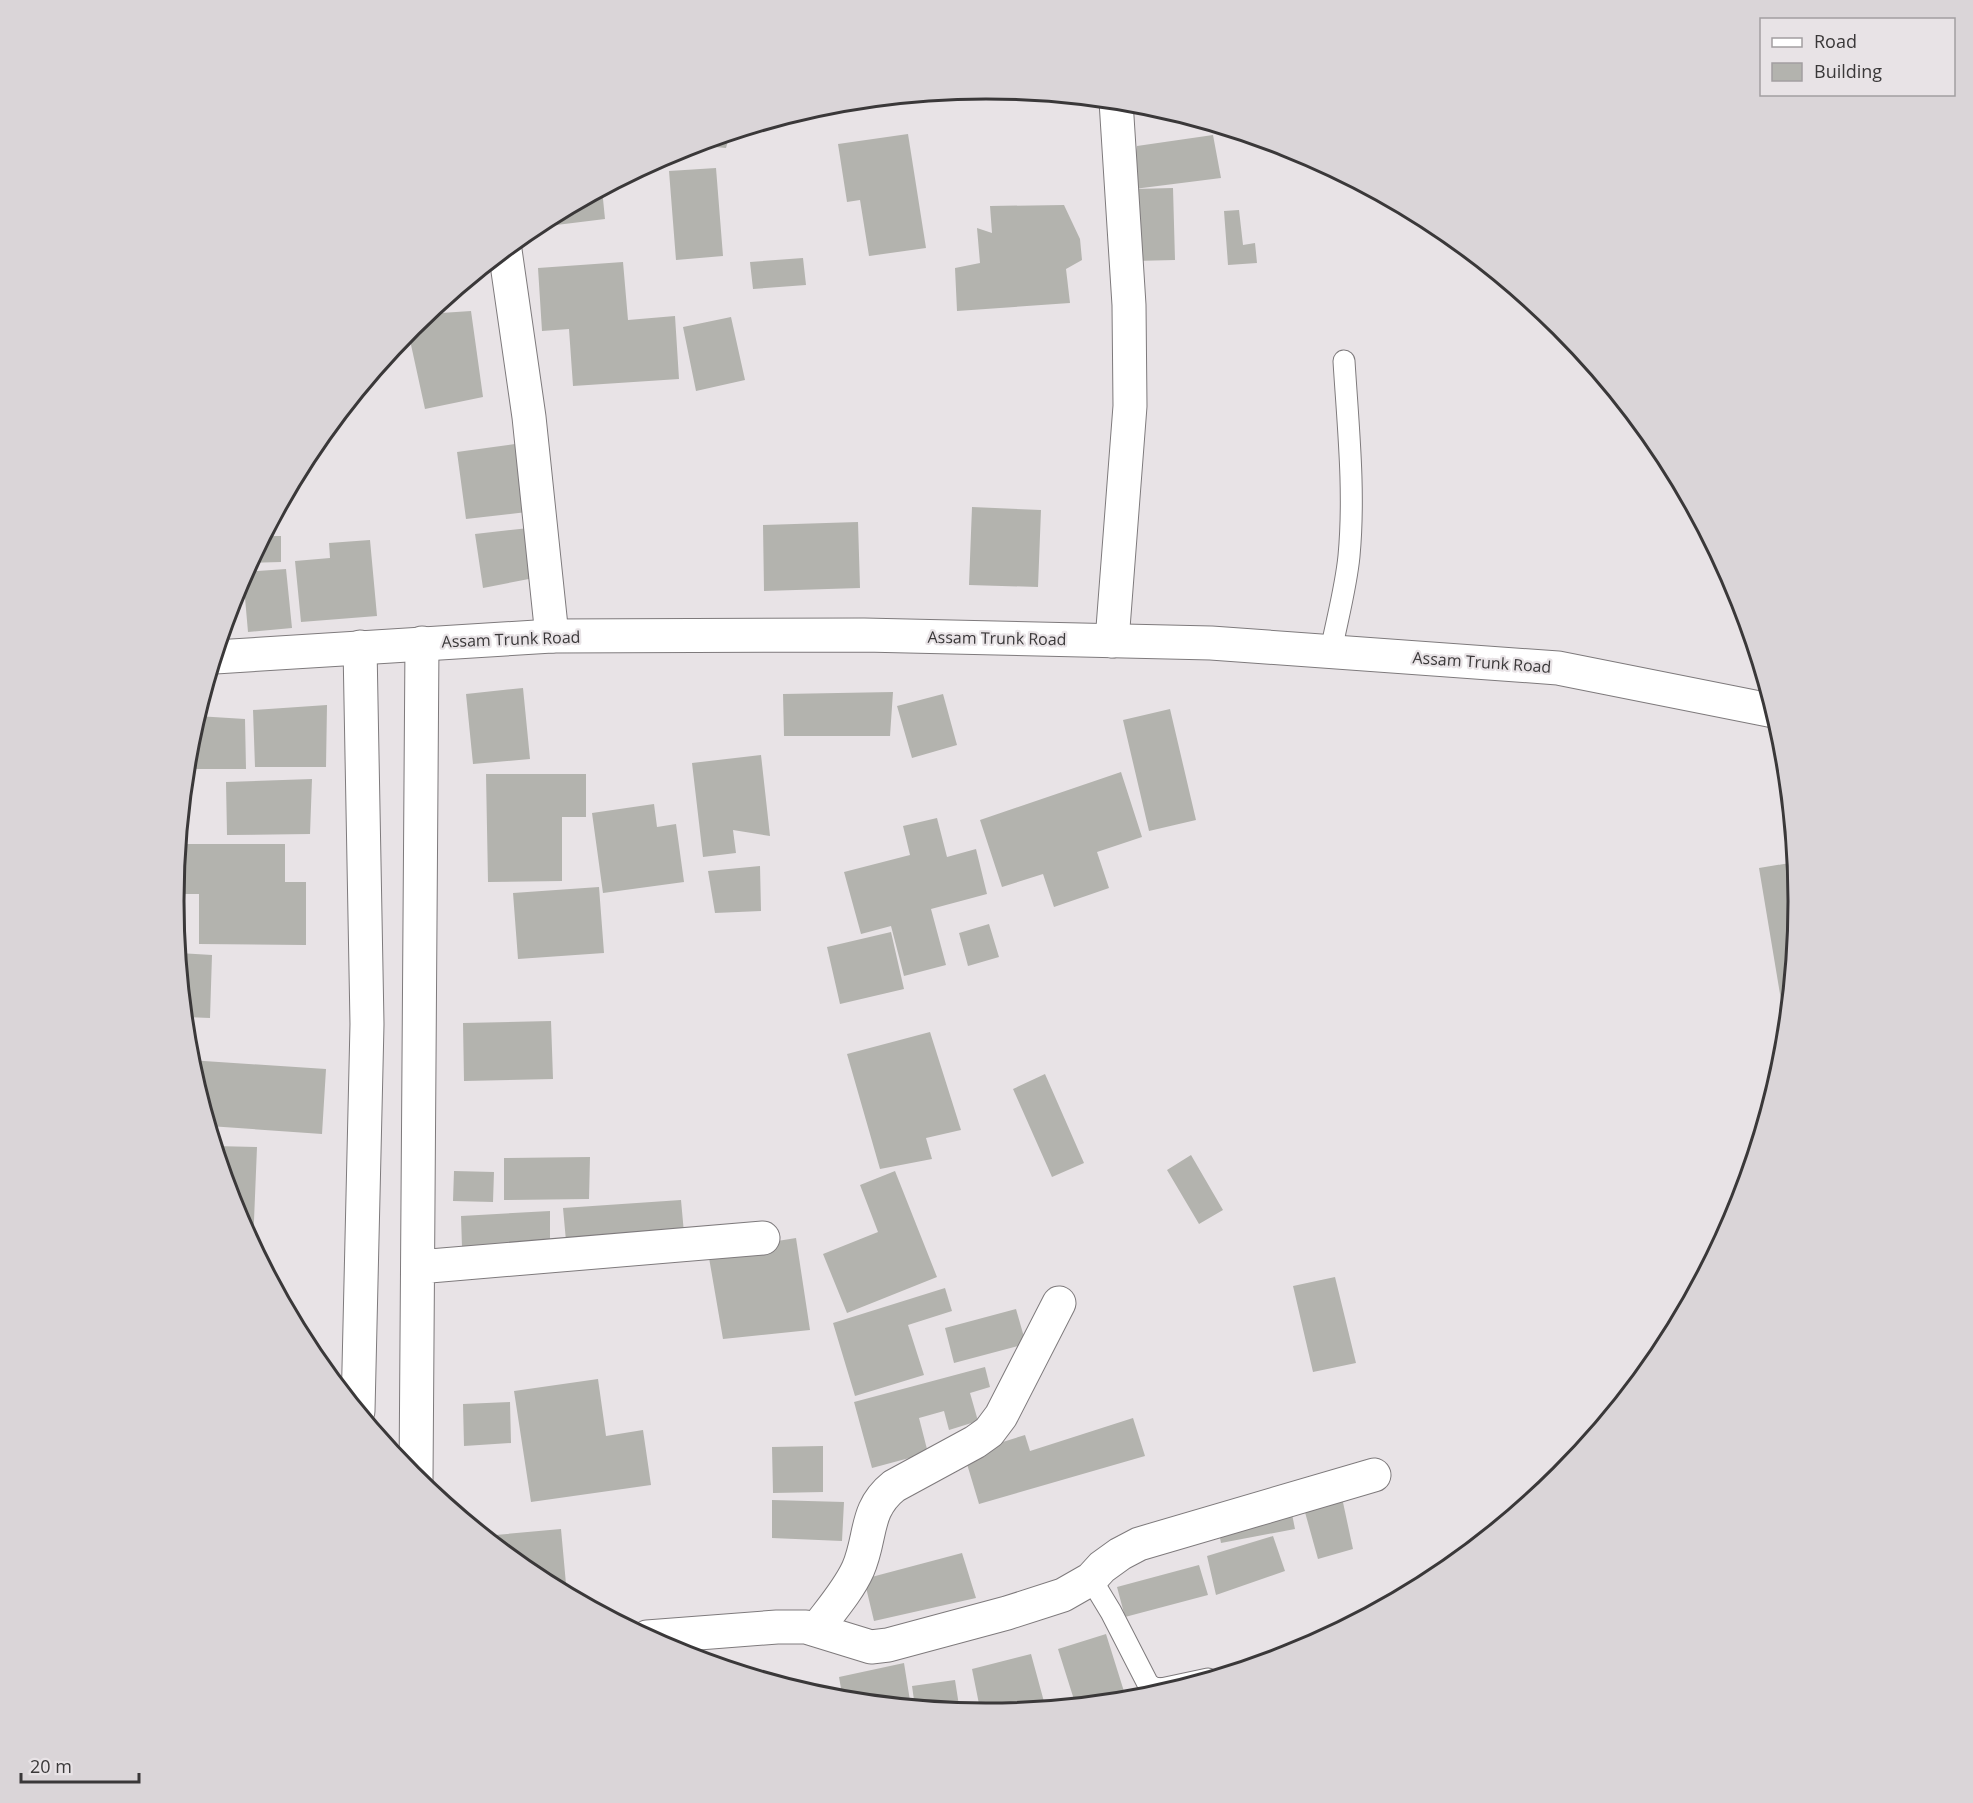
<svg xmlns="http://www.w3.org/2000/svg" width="1973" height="1803" viewBox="0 0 1973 1803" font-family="'Open Sans',sans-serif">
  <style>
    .building { fill: #b3b3ae }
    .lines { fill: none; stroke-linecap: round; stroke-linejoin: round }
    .lane-casing { stroke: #7e7a7c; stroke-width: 23 }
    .street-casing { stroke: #7e7a7c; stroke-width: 35 }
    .secondary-casing { stroke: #7e7a7c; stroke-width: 35 }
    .primary-casing { stroke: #7e7a7c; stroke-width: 35 }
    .lane { stroke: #fff; stroke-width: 21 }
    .street { stroke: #fff; stroke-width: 33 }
    .secondary { stroke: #fff; stroke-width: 33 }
    .primary { stroke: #fff; stroke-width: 33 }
    .labels { text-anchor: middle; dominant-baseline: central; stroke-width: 4.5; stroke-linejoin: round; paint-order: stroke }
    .street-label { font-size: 16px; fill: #3a3839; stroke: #e8e3e6 }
    .rim { fill: none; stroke: #3a3839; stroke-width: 3 }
  </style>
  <rect width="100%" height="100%" fill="#e8e3e6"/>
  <path class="building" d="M 730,134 L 726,148 L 694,145 Z
    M 908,134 L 926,248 L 869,256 L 860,200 L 847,202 L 838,144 Z
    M 1213,135 L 1221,178 L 1134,189 L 1173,188 L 1175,260 L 1134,261 L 1131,190 L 1137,146 Z
    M 716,168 L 723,256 L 676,260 L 669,171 Z
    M 602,189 L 605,219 L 532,228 L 535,225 Z
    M 1064,205 L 1080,239 L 1082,260 L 1066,269 L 1070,303 L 957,311 L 955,268 L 980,263 L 977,228 L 992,233 L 990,206 Z
    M 1239,210 L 1243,245 L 1255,243 L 1257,263 L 1228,265 L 1224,211 Z
    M 803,258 L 806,285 L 753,289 L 750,262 Z
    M 623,262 L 628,320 L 675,316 L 679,379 L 573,386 L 569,329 L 542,331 L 538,268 Z
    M 471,311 L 483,397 L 425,409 L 408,331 L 426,314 Z
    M 731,317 L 745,380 L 696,391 L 683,327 Z
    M 515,444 L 527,512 L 466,519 L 457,452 Z
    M 972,507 L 1041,510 L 1038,587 L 969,585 Z
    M 858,522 L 860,588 L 764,591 L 763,525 Z
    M 529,528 L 534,578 L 483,588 L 475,534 Z
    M 264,536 L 281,536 L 281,562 L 250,563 Z
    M 370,540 L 377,616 L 301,622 L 295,561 L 330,558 L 329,543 Z
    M 286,569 L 292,628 L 248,632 L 243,575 L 245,572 Z
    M 523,688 L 530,759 L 473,764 L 466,694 Z
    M 893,692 L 890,736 L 784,736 L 783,694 Z
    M 943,694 L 957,745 L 912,758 L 897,706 Z
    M 327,705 L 326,767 L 255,767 L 253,710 Z
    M 1170,709 L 1196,820 L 1149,831 L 1123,720 Z
    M 197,716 L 245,719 L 246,769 L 187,769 L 189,743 Z
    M 761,755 L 770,836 L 733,830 L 736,853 L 703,857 L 692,763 Z
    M 1121,772 L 1142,837 L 1097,852 L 1109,888 L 1054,907 L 1043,874 L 1002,887 L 980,820 Z
    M 486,774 L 586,774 L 586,817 L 562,817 L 562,881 L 488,882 Z
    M 312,779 L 310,834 L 227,835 L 226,782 Z
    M 654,804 L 657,827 L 676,824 L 684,882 L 603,893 L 592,813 Z
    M 937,818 L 947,857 L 976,849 L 987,894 L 931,909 L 946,965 L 904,976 L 891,926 L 861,934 L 844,872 L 910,855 L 903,826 Z
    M 179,844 L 285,844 L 285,882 L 306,882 L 306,945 L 199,944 L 199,894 L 174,894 Z
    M 1796,862 L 1799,902 L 1786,1030 L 1759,868 Z
    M 760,866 L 761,911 L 715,913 L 708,871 Z
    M 599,887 L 604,953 L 518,959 L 513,893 Z
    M 989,924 L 999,957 L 968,966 L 959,933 Z
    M 891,932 L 904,989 L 840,1004 L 827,947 Z
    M 179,953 L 212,955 L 210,1018 L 185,1017 Z
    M 551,1021 L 553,1079 L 464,1081 L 463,1023 Z
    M 930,1032 L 961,1130 L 926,1138 L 932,1159 L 880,1169 L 847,1054 Z
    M 189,1060 L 326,1069 L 322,1134 L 209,1126 Z
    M 1045,1074 L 1084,1163 L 1052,1177 L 1013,1089 Z
    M 215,1146 L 257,1147 L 253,1245 L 235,1212 Z
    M 1191,1155 L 1223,1210 L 1199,1224 L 1167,1170 Z
    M 590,1157 L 589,1199 L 504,1200 L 504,1158 Z
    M 454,1171 L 494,1172 L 493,1202 L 453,1201 Z
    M 895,1171 L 937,1277 L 847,1313 L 823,1254 L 878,1232 L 860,1185 Z
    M 681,1200 L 684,1233 L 566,1241 L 563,1208 Z
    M 550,1211 L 550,1242 L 462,1248 L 461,1216 Z
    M 796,1238 L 810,1330 L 723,1339 L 708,1252 Z
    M 1335,1277 L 1356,1363 L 1313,1372 L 1293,1286 Z
    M 945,1288 L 952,1311 L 908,1325 L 924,1375 L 855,1396 L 833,1323 Z
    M 1016,1309 L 1026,1344 L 954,1363 L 945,1328 Z
    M 985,1367 L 990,1387 L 970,1393 L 978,1421 L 949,1430 L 944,1411 L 919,1418 L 928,1453 L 872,1468 L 854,1402 Z
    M 598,1379 L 606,1436 L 643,1430 L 651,1485 L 531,1502 L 514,1391 Z
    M 510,1402 L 511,1443 L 464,1446 L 463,1404 Z
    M 1133,1418 L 1145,1456 L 979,1504 L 964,1454 L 1025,1435 L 1030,1451 Z
    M 823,1446 L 823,1492 L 773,1493 L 772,1447 Z
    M 1341,1493 L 1353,1549 L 1318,1559 L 1303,1505 Z
    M 772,1500 L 844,1502 L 842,1541 L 772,1538 Z
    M 1291,1509 L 1295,1529 L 1221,1543 L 1217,1522 Z
    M 561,1529 L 567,1595 L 535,1577 L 484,1536 Z
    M 1273,1536 L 1285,1571 L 1216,1595 L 1207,1556 Z
    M 962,1553 L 976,1598 L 874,1621 L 864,1579 Z
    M 1199,1565 L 1208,1595 L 1125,1617 L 1117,1587 Z
    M 1106,1634 L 1127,1701 L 1076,1706 L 1058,1649 Z
    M 1031,1654 L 1046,1709 L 981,1714 L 972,1669 Z
    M 904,1663 L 911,1707 L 843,1700 L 839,1677 Z
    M 955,1680 L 960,1712 L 915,1707 L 912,1686 Z"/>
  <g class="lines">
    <defs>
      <path id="lane" d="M 1331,651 C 1337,620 1346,587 1349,556 C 1355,491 1348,426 1344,361
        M 1091,1579 L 1111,1612 L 1148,1684 L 1154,1688 L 1161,1689 L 1208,1679"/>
      <path id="street" d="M 1112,641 L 1130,406 L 1129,305 L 1116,101
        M 418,1267 L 763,1238
        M 358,1411 L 367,1024 L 360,647
        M 416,1480 L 422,643
        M 816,1630 C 830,1611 848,1591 858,1569 C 872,1537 864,1510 894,1486 L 975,1442 L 989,1432 L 1001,1416 L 1059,1303
        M 647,1637 L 777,1627 L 806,1627 L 871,1647 L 888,1645 L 1007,1613 L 1063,1595 L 1091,1579 L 1102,1567 L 1120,1554 L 1139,1544 L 1374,1475"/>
      <path id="secondary" d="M 505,250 L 529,417 L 552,636"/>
      <path id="primary" d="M 215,657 L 552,636 L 864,635 L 1211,643 L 1558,668 L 1774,711"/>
    </defs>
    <use href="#lane" class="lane-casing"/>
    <use href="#street" class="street-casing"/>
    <use href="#secondary" class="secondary-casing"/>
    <use href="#primary" class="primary-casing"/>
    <use href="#lane" class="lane"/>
    <use href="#street" class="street"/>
    <use href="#secondary" class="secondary"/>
    <use href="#primary" class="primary"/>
  </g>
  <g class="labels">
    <g class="street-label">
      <text transform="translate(997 638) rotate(1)">Assam Trunk Road</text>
      <text transform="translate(511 639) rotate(-2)">Assam Trunk Road</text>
      <text transform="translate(1482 662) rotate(4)">Assam Trunk Road</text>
    </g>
  </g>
  <path d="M0 0H1973V1803H0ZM184 901a802 802 0 1 1 1604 0a802 802 0 1 1-1604 0Z" fill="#dad5d8" fill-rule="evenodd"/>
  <path class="rim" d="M184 901a802 802 0 1 1 1604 0a802 802 0 1 1-1604 0Z"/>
  <rect x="1760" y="18" width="195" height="78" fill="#e8e3e6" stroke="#a29fa1" stroke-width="1.5"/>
  <rect x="1772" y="38" width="30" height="9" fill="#ffffff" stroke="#a29fa1" stroke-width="1.5"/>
  <text x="1814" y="48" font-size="18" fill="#3a3839">Road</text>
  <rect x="1772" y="63" width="30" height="18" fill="#b3b3ae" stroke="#a29fa1" stroke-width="1.5"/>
  <text x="1814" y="78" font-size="18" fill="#3a3839">Building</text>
  <path d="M21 1773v9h118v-9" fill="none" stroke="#3a3839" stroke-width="3"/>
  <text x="30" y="1773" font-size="18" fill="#3a3839" stroke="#e8e3e6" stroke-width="4.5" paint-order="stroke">20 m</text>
</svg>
